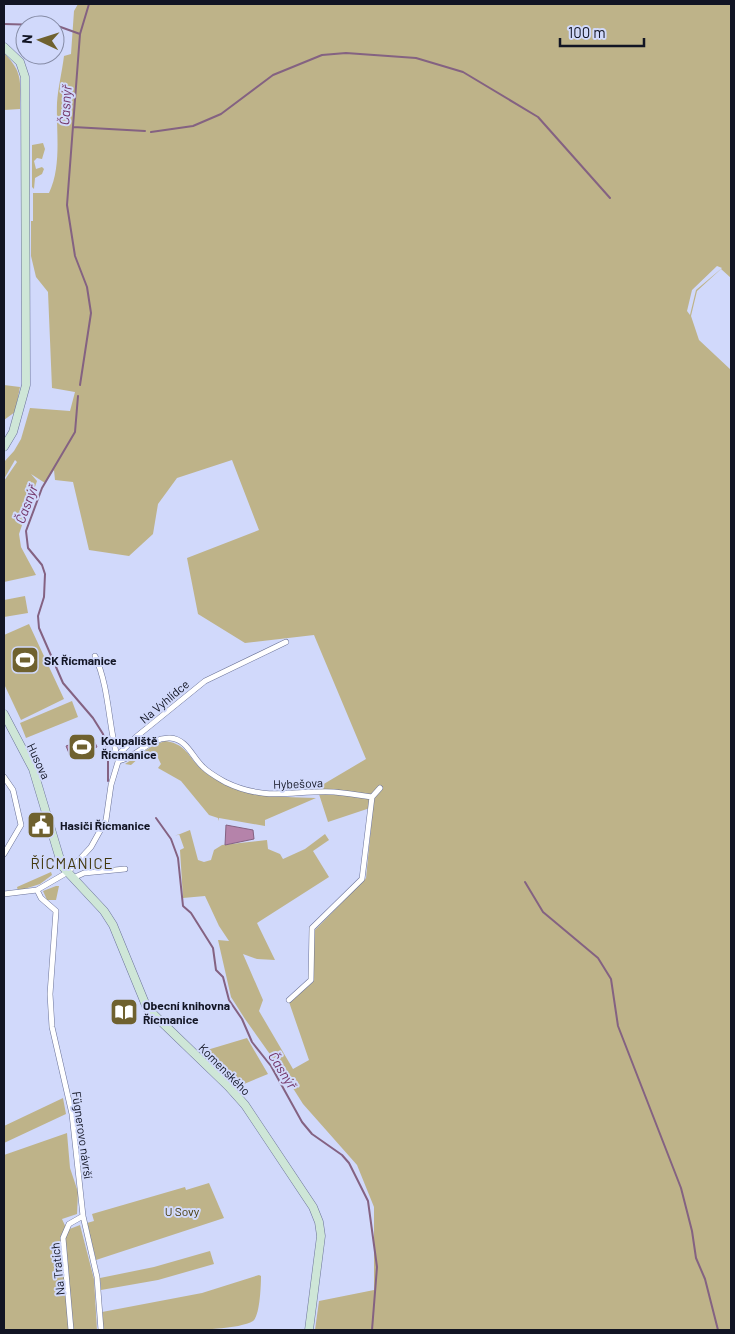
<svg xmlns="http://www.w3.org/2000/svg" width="735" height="1334" viewBox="0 0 735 1334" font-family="Barlow,sans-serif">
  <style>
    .green { fill: #beb389; fill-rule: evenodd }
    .water { fill: #b583aa; stroke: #846282 }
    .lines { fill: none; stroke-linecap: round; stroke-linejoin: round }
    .stream { stroke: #846282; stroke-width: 2 }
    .street-casing { stroke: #6b7399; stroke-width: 6 }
    .secondary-casing { stroke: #6b7399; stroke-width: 9 }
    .street { stroke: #fff; stroke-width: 5 }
    .secondary { stroke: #cee6d7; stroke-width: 8 }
    .labels { text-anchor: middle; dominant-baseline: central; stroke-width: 4; stroke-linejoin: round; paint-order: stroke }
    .poi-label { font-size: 12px; font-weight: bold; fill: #121524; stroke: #d1d9fb; text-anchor: start }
    .street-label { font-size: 12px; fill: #121524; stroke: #d1d9fb }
    .park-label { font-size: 12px; fill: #453906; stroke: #d1d9fb }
    .water-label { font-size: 14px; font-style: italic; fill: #723366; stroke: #d1d9fb }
    .quarter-label { font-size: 15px; letter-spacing: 1px; fill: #42380e; stroke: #d1d9fb }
  </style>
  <rect width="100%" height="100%" fill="#d1d9fb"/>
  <path class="green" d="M 78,4 L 731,4 L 731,278 L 721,269 L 697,291 L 691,316 L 699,340 L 731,370 L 731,1330 L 315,1330 L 319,1301 L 374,1290 L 374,1207 L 357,1165 L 303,1104 L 284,1074 L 245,1019 L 231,997 L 218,940 L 229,941 L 219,926 L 205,896 L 183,898 L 180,850 L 184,848 L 179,834 L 175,836 L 190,830 L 198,860 L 204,862 L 211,860 L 214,850 L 222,845 L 267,840 L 268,849 L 280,854 L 283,859 L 305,849 L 325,834 L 329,840 L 313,851 L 329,877 L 257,923 L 275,960 L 257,959 L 243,954 L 263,1000 L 259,1011 L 293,1069 L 309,1060 L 289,1002 L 313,982 L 314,931 L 366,878 L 373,807 L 328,822 L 317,788 L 366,759 L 314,635 L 245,643 L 198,614 L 187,558 L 259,530 L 232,460 L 177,478 L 158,504 L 153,534 L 129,556 L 89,550 L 73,482 L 55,480 L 54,470 L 45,483 L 31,474 L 37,481 L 19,534 L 21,547 L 36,575 L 4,582 L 4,481 L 17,462 L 15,460 L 4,479 L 4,462 L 14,451 L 21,439 L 30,408 L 70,411 L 75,392 L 52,388 L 48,292 L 36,277 L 31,256 L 31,221 L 33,221 L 33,193 L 49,193 C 62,166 56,131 57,103 C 58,88 62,72 64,56 L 71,54 L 74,11 ZM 717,266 L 722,268 L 696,290 L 690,315 L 687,311 L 692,290 Z
    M 4,53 C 24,73 20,83 20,109 L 4,110 Z
    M 43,143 L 45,149 L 42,159 L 37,158 L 34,161 L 36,169 L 42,167 L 44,169 L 42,174 L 35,178 L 34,189 L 32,187 L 32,145 Z
    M 4,385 L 20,387 L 15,412 L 4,420 Z
    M 25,596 L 28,613 L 4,617 L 4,600 Z
    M 29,624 L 64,699 L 21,720 L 4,684 L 4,635 Z
    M 72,701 L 78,717 L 26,738 L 20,723 Z
    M 165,741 C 189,744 189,761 206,773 C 241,796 276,797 316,798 L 265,820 L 265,826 L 219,818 L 218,821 L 218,818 L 209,815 L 181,781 L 158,768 L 161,764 L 156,754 L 152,753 L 140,757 L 131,765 L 125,764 L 154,745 Z
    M 51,872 L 52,875 L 40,884 L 18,891 L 17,887 Z
    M 56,886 L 59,886 L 56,900 L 47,900 L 43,891 Z
    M 247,1038 L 268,1074 L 244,1084 L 238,1079 L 233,1080 L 207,1050 Z
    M 63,1098 L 66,1114 L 4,1143 L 4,1126 Z
    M 67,1133 L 70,1168 L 78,1192 L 77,1214 L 62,1219 L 67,1230 L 80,1225 L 94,1279 L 97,1330 L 4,1330 L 4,1155 Z
    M 209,1183 L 224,1218 L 96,1260 L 87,1223 L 94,1221 L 92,1214 L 185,1187 L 186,1190 Z
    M 210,1251 L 214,1264 L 158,1280 L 101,1290 L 100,1278 L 154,1267 Z
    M 259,1275 L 261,1276 C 261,1285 260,1316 253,1321 C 232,1334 133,1330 103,1330 L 102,1312 L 202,1293 Z"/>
  <path class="water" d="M 92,736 L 97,747 L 71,758 L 66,746 Z
    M 226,825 L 253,830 L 254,839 L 225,845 Z"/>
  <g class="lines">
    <path class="stream" d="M 4,24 L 41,25
      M 55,25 L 80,34
      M 73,127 L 145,131
      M 151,132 L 193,126 L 221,114 L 273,75 L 322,55 L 346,53 L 416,58 L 463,72 L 538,117 L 610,198
      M 80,385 L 91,313 L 87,287 L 75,256 L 67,205 L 80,34 L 89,4
      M 78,396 L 75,432 L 42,488 L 26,531 L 28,548 L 42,565 L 45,574 L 44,597 L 38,616 L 39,628 L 63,683 L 93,718 L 103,734 L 108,755 L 108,781
      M 156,818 L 171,839 L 178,858 L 183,906 L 191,913 L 213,948 L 216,970 L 223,977 L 229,1000 L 242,1019 L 252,1042 L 271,1066 L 302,1122 L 312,1134 L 342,1155 L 349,1163 L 368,1201 L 377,1267 L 372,1330
      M 525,882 L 543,912 L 598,958 L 611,979 L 618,1026 L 681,1188 L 692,1231 L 696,1258 L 705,1279 L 718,1330"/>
    <defs>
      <path id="street" d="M 95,656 C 110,689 108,726 118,760
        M 118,761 C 137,758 149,737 170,738 C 187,739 192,757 203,767 C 209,773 218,778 225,782 C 266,802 293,790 334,792 C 346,793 359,795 372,797 L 380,788
        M 4,777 L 13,790 L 21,825 L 4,854
        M 73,878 L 84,873 L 125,869
        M 37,890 L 41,898 L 56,911 L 50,994 L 52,1027 L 72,1114 L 83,1216 L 97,1277 L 101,1330
        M 4,894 L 37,890 L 68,872 L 91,847 L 106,820 L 111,785 L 121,752 L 136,737 L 205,681 L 286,642
        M 289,1000 L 311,980 L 312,928 L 362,879 L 372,797
        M 71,1330 L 63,1238 L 69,1224 L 83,1216"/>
      <path id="secondary" d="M 4,47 L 20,62 L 25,77 L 26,385 L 13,432 L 4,447
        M 4,714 L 33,769 L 62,866 L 104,911 L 113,925 L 147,1008 L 228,1086 L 245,1105 L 313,1207 L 319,1222 L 321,1236 L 309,1330"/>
    </defs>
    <use href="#street" class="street-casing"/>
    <use href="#secondary" class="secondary-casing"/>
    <use href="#street" class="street"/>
    <use href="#secondary" class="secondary"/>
  </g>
  <defs>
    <symbol id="stadium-square" viewBox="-11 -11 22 22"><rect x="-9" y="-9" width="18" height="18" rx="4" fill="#6f612f" stroke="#d1d9fb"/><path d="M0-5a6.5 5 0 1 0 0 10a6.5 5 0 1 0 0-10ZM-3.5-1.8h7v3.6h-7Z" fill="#fff"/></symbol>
    <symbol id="civic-square" viewBox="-11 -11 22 22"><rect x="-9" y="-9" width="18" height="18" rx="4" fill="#6f612f" stroke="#d1d9fb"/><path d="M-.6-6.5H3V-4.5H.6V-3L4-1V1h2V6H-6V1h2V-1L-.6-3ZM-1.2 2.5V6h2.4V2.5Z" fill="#fff"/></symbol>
    <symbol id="library-square" viewBox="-11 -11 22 22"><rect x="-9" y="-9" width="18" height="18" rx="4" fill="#6f612f" stroke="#d1d9fb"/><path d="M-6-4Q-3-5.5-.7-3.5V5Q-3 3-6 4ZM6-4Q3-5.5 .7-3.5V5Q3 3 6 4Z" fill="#fff"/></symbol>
  </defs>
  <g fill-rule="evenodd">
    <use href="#stadium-square" x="9" y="644" width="32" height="32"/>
    <use href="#stadium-square" x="66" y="731" width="32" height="32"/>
    <use href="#civic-square" x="25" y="809" width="32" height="32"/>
    <use href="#library-square" x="108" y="996" width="32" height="32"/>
  </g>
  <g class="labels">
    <g class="poi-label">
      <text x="44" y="660">SK Řícmanice</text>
      <text x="101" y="740">Koupaliště<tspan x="101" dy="14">Řícmanice</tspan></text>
      <text x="60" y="825">Hasiči Řícmanice</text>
      <text x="143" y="1005">Obecní knihovna<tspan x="143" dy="14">Řícmanice</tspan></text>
    </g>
    <g class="street-label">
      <text transform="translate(164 701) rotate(-40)">Na Vyhlídce</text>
      <text transform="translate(39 761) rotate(65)">Husova</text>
      <text transform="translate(298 783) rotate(-2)">Hybešova</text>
      <text transform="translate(225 1069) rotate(45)">Komenského</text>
      <text transform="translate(83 1135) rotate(82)">Fügnerovo návrší</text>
      <text transform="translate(57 1269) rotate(-96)">Na Tratích</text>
    </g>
    <g class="park-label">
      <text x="182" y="1211">U Sovy</text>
    </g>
    <g class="water-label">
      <text transform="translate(65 105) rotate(-86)">Časnýř</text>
      <text transform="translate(26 504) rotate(-69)">Časnýř</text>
      <text transform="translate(283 1070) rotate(58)">Časnýř</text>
    </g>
    <g class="quarter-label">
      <text x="72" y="863">ŘÍCMANICE</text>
    </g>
  </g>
  <rect width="735" height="1334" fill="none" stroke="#121524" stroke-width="10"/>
  <g transform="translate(40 40) rotate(274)"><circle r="24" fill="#d1d9fb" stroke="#858ba5"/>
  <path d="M0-4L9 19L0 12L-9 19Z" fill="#6f612f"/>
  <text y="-8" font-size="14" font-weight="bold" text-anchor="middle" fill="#121524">N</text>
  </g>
  <path d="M560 38v8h84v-8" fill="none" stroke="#121524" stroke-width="2.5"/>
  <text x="568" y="38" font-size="15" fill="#121524" stroke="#d1d9fb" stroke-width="4" paint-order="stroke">100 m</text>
</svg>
